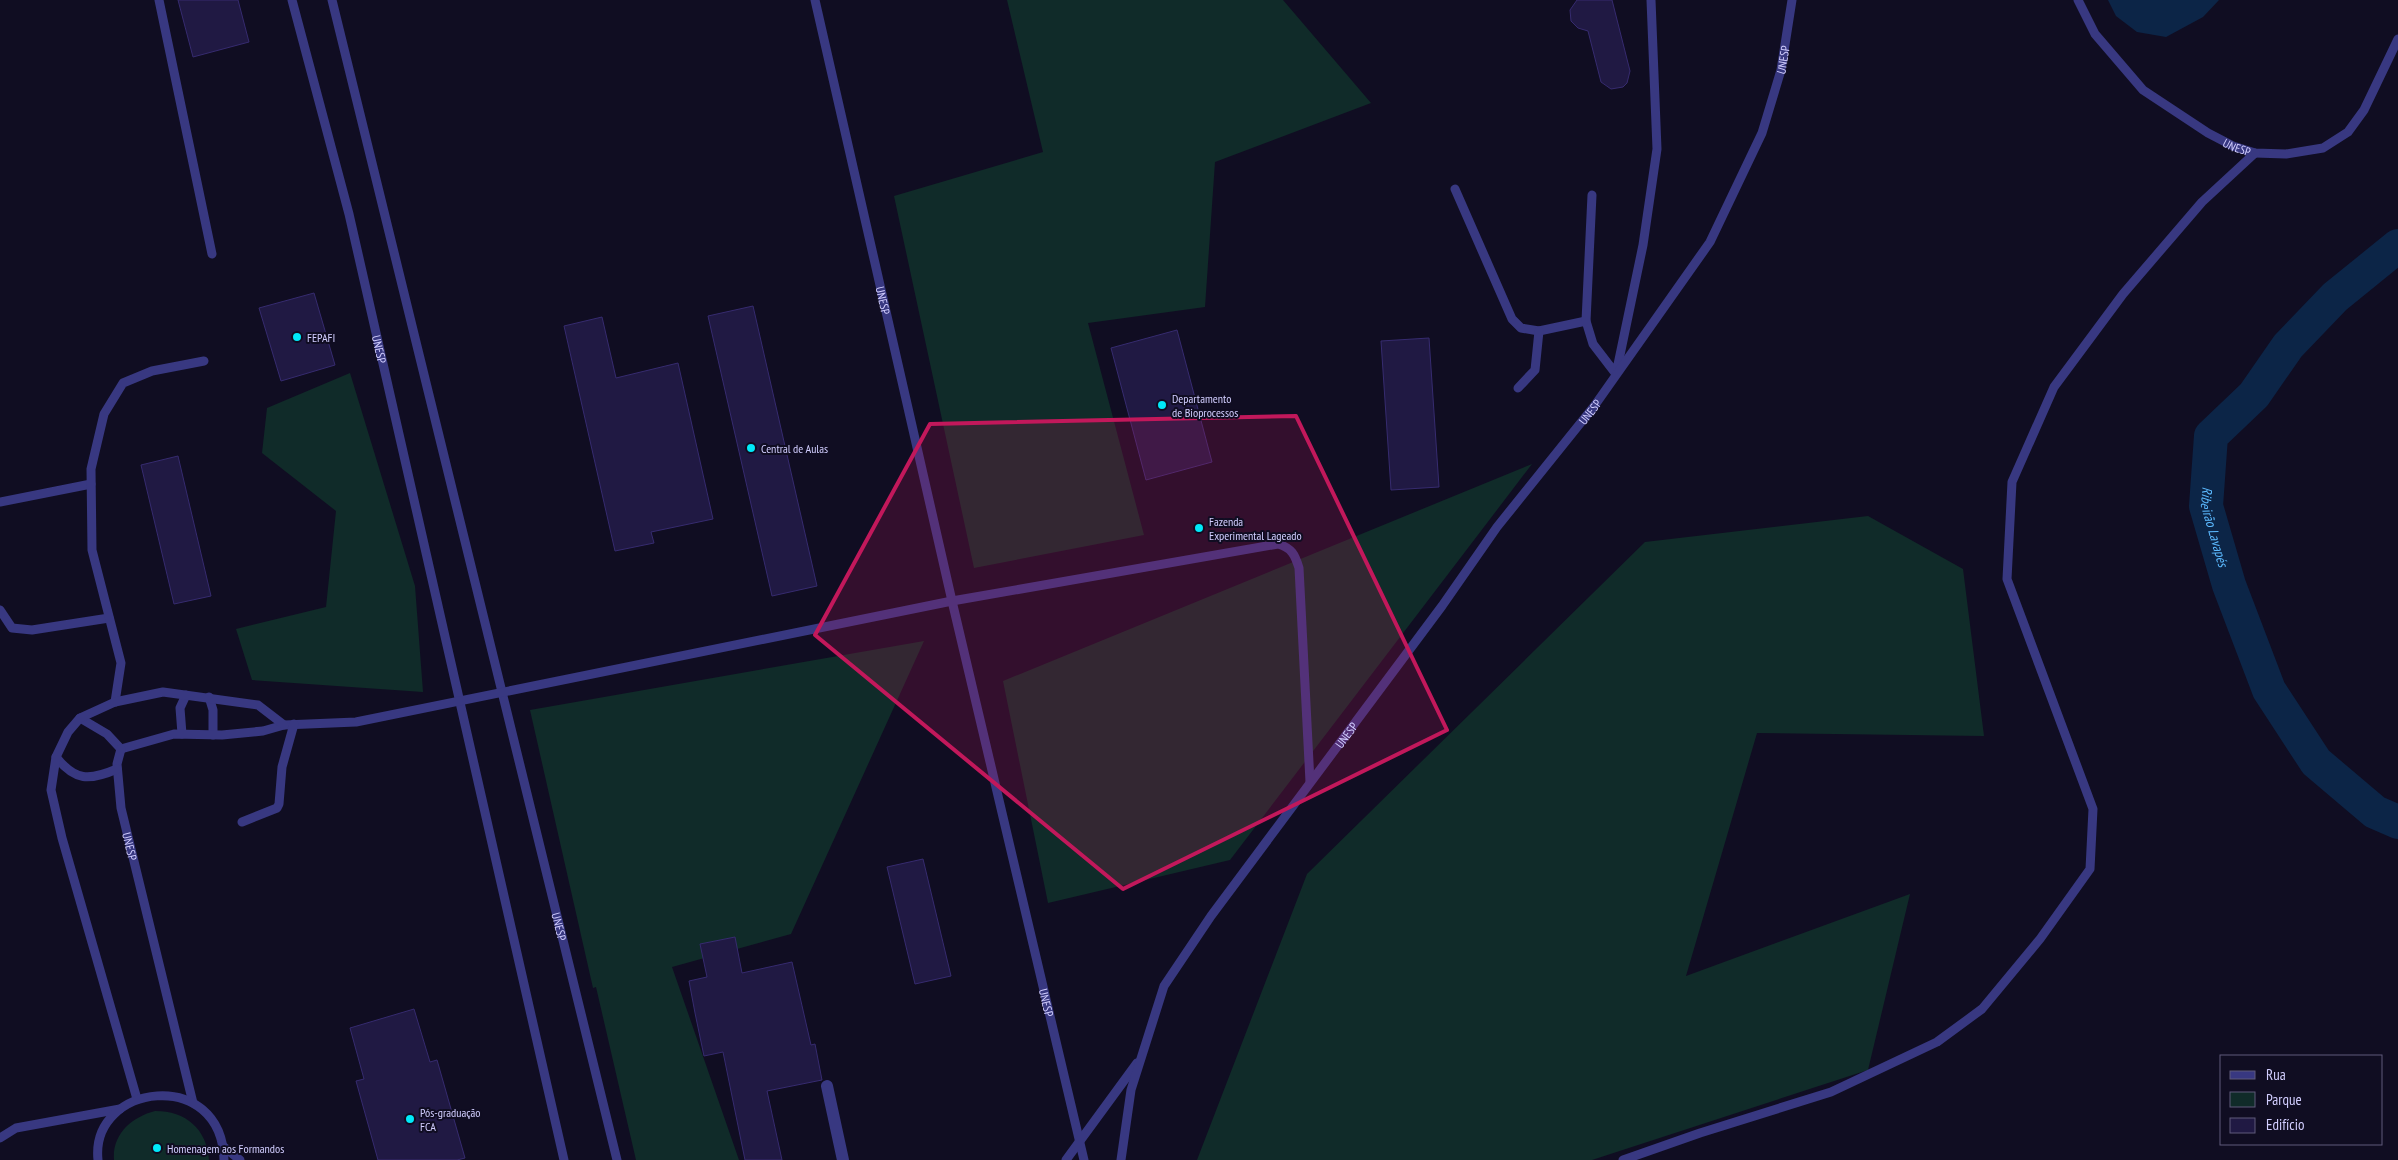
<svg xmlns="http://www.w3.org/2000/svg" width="2398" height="1160" viewBox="0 0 2398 1160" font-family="'PT Sans Narrow',sans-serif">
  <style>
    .green { fill: #102b29 }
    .water { fill: #0c2547 }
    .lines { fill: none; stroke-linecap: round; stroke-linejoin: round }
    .river { stroke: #0c2547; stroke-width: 34 }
    .building { fill: #201943; stroke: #362b6f }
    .lane { stroke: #383881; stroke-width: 9 }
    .street { stroke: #383881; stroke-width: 12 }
    .marked { fill: #c2185b; fill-opacity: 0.2; stroke: #c2185b; stroke-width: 4; stroke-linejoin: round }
    .poi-dot { fill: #00e9f9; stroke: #100d22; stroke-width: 2 }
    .labels { text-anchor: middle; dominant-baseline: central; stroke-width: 4; stroke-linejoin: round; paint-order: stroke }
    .street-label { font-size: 12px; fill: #d2ceff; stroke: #100d22 }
    .poi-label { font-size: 12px; fill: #d2ceff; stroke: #100d22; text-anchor: start }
    .water-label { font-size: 14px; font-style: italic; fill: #5cbaff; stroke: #100d22 }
  </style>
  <rect width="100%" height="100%" fill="#100d22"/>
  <path class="green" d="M 1007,0 L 1283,0 L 1371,103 L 1215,162 L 1205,307 L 1088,323 L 1144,535 L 974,568 L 894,196 L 1043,152 Z
    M 350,373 L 415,586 L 423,692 L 252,680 L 236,629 L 326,607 L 336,511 L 262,453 L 267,408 Z
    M 1532,464 L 1230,860 L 1048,903 L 1003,681 Z
    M 1868,516 L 1963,569 L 1984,736 L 1757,733 L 1686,976 L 1910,894 L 1868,1070 L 1592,1160 L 1197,1160 L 1307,874 L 1645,542 Z
    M 924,641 L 791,934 L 672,967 L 739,1160 L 636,1160 L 596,987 L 593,988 L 530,710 Z
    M 155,1111 C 186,1111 207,1129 209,1160 L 114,1160 C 112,1134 132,1117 155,1111 Z"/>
  <path class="water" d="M 2108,0 L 2219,0 L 2203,17 L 2166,37 L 2137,32 L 2116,16 Z"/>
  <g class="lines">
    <path class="river" id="s1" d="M 2398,246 L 2335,297 L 2288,346 L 2254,395 L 2211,436 L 2206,506 L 2229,585 L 2269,690 L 2316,762 L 2375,812 L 2398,822"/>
  </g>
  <path class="building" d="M 178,0 L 238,0 L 249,42 L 193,57 Z
    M 1577,0 L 1612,0 L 1630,71 L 1627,83 L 1623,87 L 1611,89 L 1601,82 L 1588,31 L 1578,28 L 1571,21 L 1570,10 Z
    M 314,293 L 335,365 L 281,381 L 259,308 Z
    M 753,306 L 817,586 L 772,596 L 708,316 Z
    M 602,317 L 616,378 L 678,363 L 713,519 L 651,532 L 654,543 L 615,551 L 564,326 Z
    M 1177,330 L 1212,462 L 1146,480 L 1111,348 Z
    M 1429,338 L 1439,487 L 1391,490 L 1381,341 Z
    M 178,456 L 211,596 L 174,604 L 141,465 Z
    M 923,859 L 951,976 L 915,984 L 887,867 Z
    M 735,937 L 742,973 L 792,962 L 811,1045 L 815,1044 L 822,1080 L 767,1091 L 782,1160 L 745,1160 L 723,1052 L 704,1056 L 695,1013 L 689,981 L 707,977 L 700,944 Z
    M 414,1009 L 430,1062 L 437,1060 L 465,1158 L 457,1160 L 378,1160 L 356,1081 L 364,1079 L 350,1028 Z"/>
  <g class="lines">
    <g class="lane">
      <path d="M 159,0 L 212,254"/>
      <path id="s2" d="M 292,0 L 349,214 L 564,1160"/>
      <path id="s3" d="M 332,0 L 617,1160"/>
      <path id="s4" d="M 815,0 L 952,601 L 1084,1160"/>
      <path id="s5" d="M 2078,0 L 2095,34 L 2143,90 L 2208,133 L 2233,146 L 2255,153 L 2286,154 L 2323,148 L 2348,132 L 2364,110 L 2398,39"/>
      <path d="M 1455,189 L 1512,319 L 1521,328 L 1539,331 L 1586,321"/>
      <path d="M 1592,195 L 1586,321 L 1593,344 L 1616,374 L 1643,245 L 1657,149 L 1651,0"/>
      <path d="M 1518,388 L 1535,370 L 1539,331"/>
      <path d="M 0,502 L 91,484"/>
      <path d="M 0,610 L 12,628 L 32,630 L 109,618"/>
      <path d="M 209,697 L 213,710 L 213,735"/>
      <path d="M 115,702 L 121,663 L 92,550 L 91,469 L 104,414 L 123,383 L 152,371 L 204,361"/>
      <path d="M 80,718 L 107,734 L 121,749"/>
      <path d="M 182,734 L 180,708 L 186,695"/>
      <path d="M 121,749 L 174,734 L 222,735 L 263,731 L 284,725 L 356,722 L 952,601 L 1278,544 C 1292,548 1295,555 1299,568 L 1310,782"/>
      <path id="s6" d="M 121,749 L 117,764 L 121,808 L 193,1103"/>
      <path d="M 56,757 C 75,781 89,781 117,769"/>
      <path d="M 242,822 L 277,808 L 279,804 L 282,767 L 294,724"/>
      <path d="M 137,1099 L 62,838 L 51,790 L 56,757 L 68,732 L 80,718 L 115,702 L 163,692 L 258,705 L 284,725"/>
      <path d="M 0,1138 L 16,1128 L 120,1109"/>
      <path d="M 224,1147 L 240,1160"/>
      <path d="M 98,1160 C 90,1083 222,1066 224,1160"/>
      <path d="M 1066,1160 L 1137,1063"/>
      <path id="s7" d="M 1121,1160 L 1131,1090 L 1164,986 L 1211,916 L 1442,606 L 1497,527 L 1595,405 L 1710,242 L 1762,133 L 1781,70 L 1792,0"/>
      <path d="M 1623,1160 L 1700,1133 L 1831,1092 L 1937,1042 L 1982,1009 L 2040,939 L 2090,869 L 2093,809 L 2007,579 L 2012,482 L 2054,387 L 2123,294 L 2202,202 L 2255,153"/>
    </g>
    <path class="street" d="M 827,1086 L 843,1160"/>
  </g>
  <path class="marked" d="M 1296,416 L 1447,730 L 1123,889 L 815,635 L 930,424 Z"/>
  <g class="poi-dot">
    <circle cx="297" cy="337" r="5"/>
    <circle cx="1162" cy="405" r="5"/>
    <circle cx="751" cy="448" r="5"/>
    <circle cx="1199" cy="528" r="5"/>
    <circle cx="410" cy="1119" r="5"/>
    <circle cx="157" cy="1148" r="5"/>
  </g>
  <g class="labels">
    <g class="street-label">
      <text stroke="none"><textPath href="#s7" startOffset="1300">UNESP</textPath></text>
      <text stroke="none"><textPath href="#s5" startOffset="222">UNESP</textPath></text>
      <text stroke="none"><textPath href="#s4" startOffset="308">UNESP</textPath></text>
      <text stroke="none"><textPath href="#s2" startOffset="360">UNESP</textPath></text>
      <text stroke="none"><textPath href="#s7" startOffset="895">UNESP</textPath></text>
      <text stroke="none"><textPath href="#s7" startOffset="490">UNESP</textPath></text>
      <text stroke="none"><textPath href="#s6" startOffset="99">UNESP</textPath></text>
      <text stroke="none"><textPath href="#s3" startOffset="954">UNESP</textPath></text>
      <text stroke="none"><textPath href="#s4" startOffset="1029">UNESP</textPath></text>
    </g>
    <g class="poi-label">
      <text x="307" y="337">FEPAFI</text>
      <text x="1172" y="398">Departamento<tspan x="1172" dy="14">de Bioprocessos</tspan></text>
      <text x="761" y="448">Central de Aulas</text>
      <text x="1209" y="521">Fazenda<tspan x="1209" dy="14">Experimental Lageado</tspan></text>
      <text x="420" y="1112">Pós-graduação<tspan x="420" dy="14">FCA</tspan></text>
      <text x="167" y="1148">Homenagem aos Formandos</text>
    </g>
    <g class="water-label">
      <text stroke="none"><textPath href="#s1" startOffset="360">Ribeirão Lavapés</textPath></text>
    </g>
  </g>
  <rect x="2220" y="1055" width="162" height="90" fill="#100d22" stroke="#5e5a7a"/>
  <rect x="2230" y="1071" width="25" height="8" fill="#383881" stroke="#5e5a7a"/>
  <text x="2266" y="1080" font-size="15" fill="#d2ceff">Rua</text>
  <rect x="2230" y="1092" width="25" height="15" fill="#102b29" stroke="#5e5a7a"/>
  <text x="2266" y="1105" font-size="15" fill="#d2ceff">Parque</text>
  <rect x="2230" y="1118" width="25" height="15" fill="#201943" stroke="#5e5a7a"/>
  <text x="2266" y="1130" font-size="15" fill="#d2ceff">Edifício</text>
</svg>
